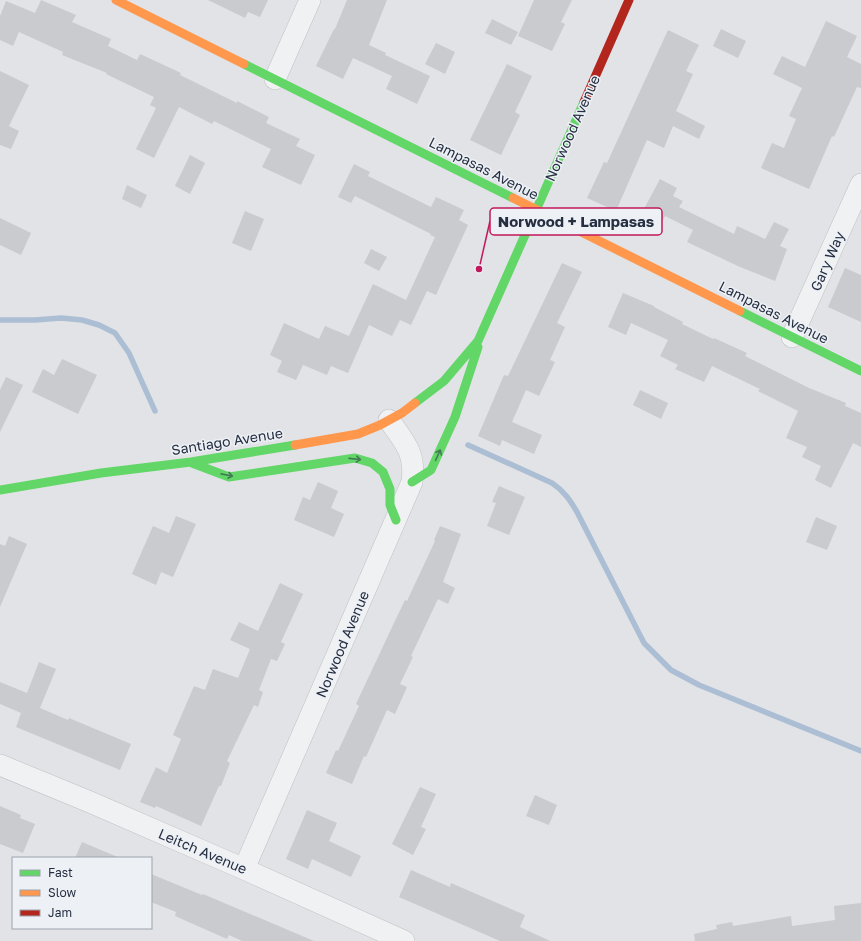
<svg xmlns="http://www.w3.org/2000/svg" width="861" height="941" viewBox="0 0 861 941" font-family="'Golos Text',sans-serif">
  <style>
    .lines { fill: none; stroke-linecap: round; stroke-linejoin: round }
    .stream { stroke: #acbed4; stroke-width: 5.5 }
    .building { fill: #c9cbce }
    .street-casing { stroke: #bfc1c4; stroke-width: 22 }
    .street { stroke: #f0f1f3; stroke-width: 21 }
    .fast { stroke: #63d668; stroke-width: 9 }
    .slow { stroke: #ff974d; stroke-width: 9 }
    .jam { stroke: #b3261e; stroke-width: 9 }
    .oneway { stroke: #417a53 }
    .labels { text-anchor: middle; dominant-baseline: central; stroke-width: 3; stroke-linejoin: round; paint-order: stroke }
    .street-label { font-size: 14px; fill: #262f41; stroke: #edf1f6 }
    .leader { fill: none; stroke: #c2185b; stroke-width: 1.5 }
    .callout-dot { fill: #c2185b; stroke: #edf1f6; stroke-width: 1.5 }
    .callout { fill: #edf1f6; stroke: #c2185b; stroke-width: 1.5 }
    .callout-label { font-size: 15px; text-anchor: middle; font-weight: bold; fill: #262f41 }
  </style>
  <rect width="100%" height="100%" fill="#e1e3e6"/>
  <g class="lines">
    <path class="stream" d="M 0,320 L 35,320 L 61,318 L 82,320 L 99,325 L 115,333 L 129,353 L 155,411
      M 468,445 L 552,483 C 564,491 570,500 577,512 L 644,643 L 671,670 L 699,685 L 861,751"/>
  </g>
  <path class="building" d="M 41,0 L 76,15 L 72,22 L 111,39 L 108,46 L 137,60 L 140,54 L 181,73 L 180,75 L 237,103 L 237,101 L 269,117 L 266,123 L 300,139 L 296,146 L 315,155 L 301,185 L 262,167 L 271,149 L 214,121 L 212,124 L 179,107 L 154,158 L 136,149 L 156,108 L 150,105 L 154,97 L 106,74 L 107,73 L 62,55 L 63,52 L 19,32 L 13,46 L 0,40 L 0,16 L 6,1 L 35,13 Z
    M 208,0 L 268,0 L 260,17 L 248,12 L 245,18 Z
    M 347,0 L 387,0 L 369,45 L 386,53 L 385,55 L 430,76 L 417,104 L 386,89 L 392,76 L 353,58 L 343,79 L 316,66 L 334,29 L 335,29 Z
    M 534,0 L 572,0 L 561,22 L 565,24 L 552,51 L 518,36 Z
    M 492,19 L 518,32 L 511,45 L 485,33 Z
    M 826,21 L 857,36 L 847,57 L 861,64 L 861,88 L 857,87 L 834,137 L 832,136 L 809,189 L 761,168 L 772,143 L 784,148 L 796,119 L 789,116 L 802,88 L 773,74 L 782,56 L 805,67 Z
    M 721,29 L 746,41 L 738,58 L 713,46 Z
    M 668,30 L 699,45 L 686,71 L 693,74 L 676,111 L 705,126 L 699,139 L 673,126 L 664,148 L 647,140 L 616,211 L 587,198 L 604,162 L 607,163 Z
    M 436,43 L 455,52 L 445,74 L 425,64 Z
    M 507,64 L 532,76 L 515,112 L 520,115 L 501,155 L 470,140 Z
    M 0,71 L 29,85 L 9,126 L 19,131 L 11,149 L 0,145 Z
    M 190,155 L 205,163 L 190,194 L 175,186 Z
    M 354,164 L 370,172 L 368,176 L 431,207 L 436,197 L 464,210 L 459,220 L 468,225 L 436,295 L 427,291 L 411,325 L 400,320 L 392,336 L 369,325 L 348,373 L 331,366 L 327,375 L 303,365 L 296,380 L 277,372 L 282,361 L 270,355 L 284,323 L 319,339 L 325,326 L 349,336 L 373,284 L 406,300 L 435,237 L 430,235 L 431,234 L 355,196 L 351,203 L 338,197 Z
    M 660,179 L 677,188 L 673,196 L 683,201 L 679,207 L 734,234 L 737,226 L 765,239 L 774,222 L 789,229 L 780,246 L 787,249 L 775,281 L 740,267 L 687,242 L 693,230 L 665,216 L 658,230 L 638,220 Z
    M 127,185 L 147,195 L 141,208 L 122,199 Z
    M 245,211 L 264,219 L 251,251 L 232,243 Z
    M 0,218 L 31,233 L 21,255 L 0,245 Z
    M 371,249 L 387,257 L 379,271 L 364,263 Z
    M 562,263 L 582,272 L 557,323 L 565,327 L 550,360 L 555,362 L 539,396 L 526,390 L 512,422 L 542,435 L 534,454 L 502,440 L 500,446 L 478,436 L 504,375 L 508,376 Z
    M 845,268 L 861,275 L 861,322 L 828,307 Z
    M 623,293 L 654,306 L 654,307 L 683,322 L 682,324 L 713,339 L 714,338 L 747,353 L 745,356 L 809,388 L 846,403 L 845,406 L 861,413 L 861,447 L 853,443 L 831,488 L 815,480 L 821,466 L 802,457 L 807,447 L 786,438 L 798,411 L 758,391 L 760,389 L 712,366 L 704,382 L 675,369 L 678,365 L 660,356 L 668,340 L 631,323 L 626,335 L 608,327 Z
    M 62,359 L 97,375 L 78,414 L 32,392 L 43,369 L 54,375 Z
    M 6,377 L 23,385 L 0,432 L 0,390 Z
    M 640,390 L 668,403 L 661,419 L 633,405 Z
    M 318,482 L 338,491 L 331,508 L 344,514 L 334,537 L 294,520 L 303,497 L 310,500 Z
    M 499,486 L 525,497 L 509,535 L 487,526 L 496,503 L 492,502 Z
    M 176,516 L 196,524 L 173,577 L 161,572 L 156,585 L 132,574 L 153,526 L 169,533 Z
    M 816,517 L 837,526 L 827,550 L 806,542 Z
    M 440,526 L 461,534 L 443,582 L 455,588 L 448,604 L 438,599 L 411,656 L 413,657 L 400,684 L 407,687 L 395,714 L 387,710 L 366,757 L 364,756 L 352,784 L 326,773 L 336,750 L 338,751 L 359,706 L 356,704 L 393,625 L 405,600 L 407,601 L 435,541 L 434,540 Z
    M 9,536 L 27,544 L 0,607 L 0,544 L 5,546 Z
    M 280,583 L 303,594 L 281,642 L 285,644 L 277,661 L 271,659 L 259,690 L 263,692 L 258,707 L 254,705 L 227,761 L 230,763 L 221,786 L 219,786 L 201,826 L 156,806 L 155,808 L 140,802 L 156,767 L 167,773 L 181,739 L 173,735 L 194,686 L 205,690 L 213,669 L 238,678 L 250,649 L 230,640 L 239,622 L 258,631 Z
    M 39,662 L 56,669 L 40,708 L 68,720 L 69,718 L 131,744 L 120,770 L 16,727 L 21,713 L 0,704 L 0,682 L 27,693 Z
    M 420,787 L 436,794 L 421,827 L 426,829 L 413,855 L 392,844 Z
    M 535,795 L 557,805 L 549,825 L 526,816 Z
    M 0,806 L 21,815 L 20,818 L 35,824 L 23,853 L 0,844 Z
    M 307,810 L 337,823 L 329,841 L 361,856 L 351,877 L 312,859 L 308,869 L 286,859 Z
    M 82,842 L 120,858 L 75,858 Z
    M 411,870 L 450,887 L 451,883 L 525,915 L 520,927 L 550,941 L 500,941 L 399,897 Z
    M 151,874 L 202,895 L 203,894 L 314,941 L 242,941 L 229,935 L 227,939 L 175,916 L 176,912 L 151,902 Z
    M 861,903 L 861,941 L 695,941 L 694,934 L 717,929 L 716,925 L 732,922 L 733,926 L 791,916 L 792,926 L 835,920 L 834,906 Z"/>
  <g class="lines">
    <defs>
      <path id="street" d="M 275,79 L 310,0
        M 792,337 L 861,184
        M 0,765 L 90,802 L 244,869 L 404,941
        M 244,869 L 412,482 C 416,453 405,443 389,420"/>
    </defs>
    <use href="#street" class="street-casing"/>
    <use href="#street" class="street"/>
    <path class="fast" d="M 244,64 L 513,198
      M 740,311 L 861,371
      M 415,403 L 444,381 L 478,341 L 584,102
      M 192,463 L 229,477 L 355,458 L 372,463 L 383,472 L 390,489 L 390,505 L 396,520
      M 412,482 L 431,470 L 455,417 L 478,347
      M 0,490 L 101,473 L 191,462 L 295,445"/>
    <path class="slow" d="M 116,0 L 244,64
      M 513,198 L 740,311
      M 295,445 L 358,434 L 380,425 L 402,413 L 415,403"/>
    <path class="jam" d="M 584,102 L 629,0"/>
  </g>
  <defs><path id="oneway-shaft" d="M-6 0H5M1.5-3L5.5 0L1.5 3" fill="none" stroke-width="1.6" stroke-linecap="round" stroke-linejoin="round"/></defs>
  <g class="oneway">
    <use href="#oneway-shaft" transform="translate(438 455) rotate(-66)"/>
    <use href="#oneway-shaft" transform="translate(355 459) rotate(6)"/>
    <use href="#oneway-shaft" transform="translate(227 475) rotate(11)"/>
  </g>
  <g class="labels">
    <g class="street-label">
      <text transform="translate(572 128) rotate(-66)">Norwood Avenue</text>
      <text transform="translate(484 168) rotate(27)">Lampasas Avenue</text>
      <text transform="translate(827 261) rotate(-66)">Gary Way</text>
      <text transform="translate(774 312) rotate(27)">Lampasas Avenue</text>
      <text transform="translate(227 441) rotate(-9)">Santiago Avenue</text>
      <text transform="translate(342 644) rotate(-67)">Norwood Avenue</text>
      <text transform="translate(203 851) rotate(23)">Leitch Avenue</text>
    </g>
  </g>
  <path class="leader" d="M479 269L490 221"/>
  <circle class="callout-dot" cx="479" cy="269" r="4"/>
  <rect class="callout" x="490" y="208" width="172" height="27" rx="4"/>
  <g class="callout-label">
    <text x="576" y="227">Norwood + Lampasas</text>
  </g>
  <rect x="12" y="857" width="140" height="72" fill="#edf1f6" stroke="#9da3ae"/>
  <rect x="20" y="870" width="20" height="6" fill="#63d668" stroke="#9da3ae"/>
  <text x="48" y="877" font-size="12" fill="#262f41">Fast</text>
  <rect x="20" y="890" width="20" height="6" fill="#ff974d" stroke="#9da3ae"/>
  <text x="48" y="897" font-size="12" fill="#262f41">Slow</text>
  <rect x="20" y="910" width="20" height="6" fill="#b3261e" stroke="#9da3ae"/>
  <text x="48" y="917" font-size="12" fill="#262f41">Jam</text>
</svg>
